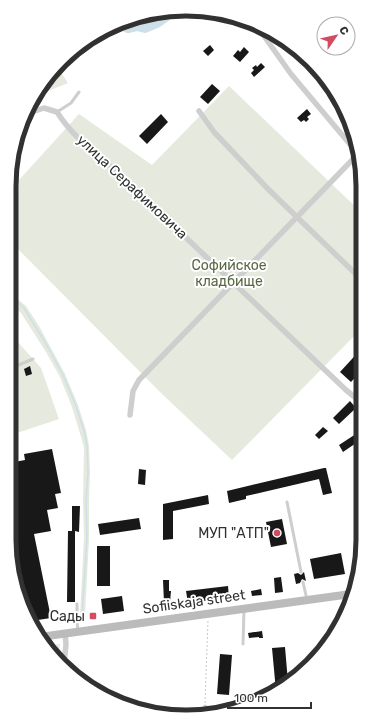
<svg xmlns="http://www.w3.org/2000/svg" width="372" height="726" viewBox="0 0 372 726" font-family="Rubik,sans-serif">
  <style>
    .green { fill: #e5e9de }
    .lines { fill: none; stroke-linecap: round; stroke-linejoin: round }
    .stream { stroke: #cde0e7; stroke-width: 1.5 }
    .river { stroke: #cde0e7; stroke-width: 10 }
    .building { fill: #181818 }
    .path { stroke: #c8c8c8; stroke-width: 1; stroke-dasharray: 2 2; stroke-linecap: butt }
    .service { stroke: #cecece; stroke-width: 3 }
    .minor { stroke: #cecece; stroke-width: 5.5 }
    .secondary { stroke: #bbb; stroke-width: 8 }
    .poi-dot { fill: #d14b61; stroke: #fff; stroke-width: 1.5 }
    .labels { text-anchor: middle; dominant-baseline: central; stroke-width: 4; stroke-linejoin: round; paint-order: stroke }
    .street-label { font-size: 14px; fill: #313131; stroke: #fff }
    .park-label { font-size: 14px; fill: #586843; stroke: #fff }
    .poi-label { font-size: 14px; fill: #313131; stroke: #fff; text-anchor: end }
    .rim { fill: none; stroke: #313131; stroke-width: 5 }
  </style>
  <rect width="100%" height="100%" fill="#fff"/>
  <path class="green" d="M 58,68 L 68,83 L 36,96 Z
    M 229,86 L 362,213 L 362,328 L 232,460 L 161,393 L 9,240 L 9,191 L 79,114 L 152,165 Z
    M 9,292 L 26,306 L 39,326 L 65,374 L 78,405 L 86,430 L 89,446 L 90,472 L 89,502 L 89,539 L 85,616 L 80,616 L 84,537 L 83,500 L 84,447 L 72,407 L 60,377 L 46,352 L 21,313 L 9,301 Z
    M 9,332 L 41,368 L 59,419 L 11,435 L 16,455 L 9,458 Z
    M 60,644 L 58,659 L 45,646 Z"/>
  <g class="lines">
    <path class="stream" d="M 9,295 L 24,308 L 49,349 L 63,375 L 76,406 L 84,431 L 87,446 L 88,472 L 86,500 L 87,538 L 82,616"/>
    <path class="river" d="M 120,24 L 128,28 L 137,26 L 145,28 L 157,23 L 171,13"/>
  </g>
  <path class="building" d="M 210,45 L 214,50 L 208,56 L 203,51 Z
    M 244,47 L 249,52 L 240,62 L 233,56 L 238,50 L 240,52 Z
    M 261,63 L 265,67 L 254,77 L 251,73 L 254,70 L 252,68 L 256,65 L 257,67 Z
    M 212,84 L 220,91 L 208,104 L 200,97 Z
    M 307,109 L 311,114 L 307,117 L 309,119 L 306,122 L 304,120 L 301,122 L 297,118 Z
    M 161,114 L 168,122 L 147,144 L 139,136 Z
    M 362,348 L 362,370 L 351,382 L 340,372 Z
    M 30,366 L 32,374 L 26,376 L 24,369 Z
    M 350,401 L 356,408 L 339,424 L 333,418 Z
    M 323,427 L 328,431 L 319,439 L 315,435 Z
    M 362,430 L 362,439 L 343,452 L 339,445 Z
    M 52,449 L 61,493 L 55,494 L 58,508 L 47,510 L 51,531 L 34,534 L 51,618 L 31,621 L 18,597 L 9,540 L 9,481 L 11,481 L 9,463 L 25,460 L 24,454 Z
    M 324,468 L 326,468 L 332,493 L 323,495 L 319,479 L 246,496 L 246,499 L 229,503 L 227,491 Z
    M 139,469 L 146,470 L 145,485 L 138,484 Z
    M 208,495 L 209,504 L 173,511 L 173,539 L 163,540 L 163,504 Z
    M 72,506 L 80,506 L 79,532 L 75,531 L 75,602 L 67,602 L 68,531 L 73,531 L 72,531 Z
    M 139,518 L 141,529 L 100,535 L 98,524 Z
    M 282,519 L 287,544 L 271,547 L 266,522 Z
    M 97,546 L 110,546 L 110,586 L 97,586 Z
    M 341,553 L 345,574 L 314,579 L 310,559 Z
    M 304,572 L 306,581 L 302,579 L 300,583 L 296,584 L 294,574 L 298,573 L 301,575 Z
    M 281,577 L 283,592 L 275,593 L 274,578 Z
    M 163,580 L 169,580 L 169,591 L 171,591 L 170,602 L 164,603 Z
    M 228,586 L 229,598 L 188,603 L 186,591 Z
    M 261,589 L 262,595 L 252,596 L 251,591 Z
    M 122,596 L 124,611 L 103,614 L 101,599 Z
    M 262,631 L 263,638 L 259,638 L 259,637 L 249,638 L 248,633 Z
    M 285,647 L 288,682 L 276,691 L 272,648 Z
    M 220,654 L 232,655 L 229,695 L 217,694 Z"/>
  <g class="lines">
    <path class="path" d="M 205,703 L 208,620"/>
    <path class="service" d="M 57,112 L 71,103 L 79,92
      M 9,369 L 33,359
      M 287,502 L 301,572
      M 303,582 L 307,600
      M 77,604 L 77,622 L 78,631
      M 344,620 L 344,611
      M 243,644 L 244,610
      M 205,706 L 214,712"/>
    <path class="minor" d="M 264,36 L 291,74 L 359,155
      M 199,111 L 214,132 L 268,189 L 362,280
      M 26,114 L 44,108 L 57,112 C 72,136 95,153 116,171 L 346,390 L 362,403
      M 130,415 L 133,391 L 139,380 L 358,154
      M 64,665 L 66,644 L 65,633"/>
    <path class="secondary" d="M 40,637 L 351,594"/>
  </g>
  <g class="poi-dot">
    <circle cx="277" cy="533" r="4"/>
    <rect x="89" y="612" width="8" height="8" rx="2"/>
  </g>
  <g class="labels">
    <g class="street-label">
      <text transform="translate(132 187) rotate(43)">улица Серафимовича</text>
      <text transform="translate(194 602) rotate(-8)">Sofiiskaja street</text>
    </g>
    <g class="park-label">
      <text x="229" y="265">Софийское<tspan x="229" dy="16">кладбище</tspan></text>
    </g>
    <g class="poi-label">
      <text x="269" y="533">МУП "АТП"</text>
      <text x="85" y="616">Сады</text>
    </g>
  </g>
  <path d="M0 0H372V726H0ZM186 16H186A170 170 0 0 1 356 186V540A170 170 0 0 1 186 710H186A170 170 0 0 1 16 540V186A170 170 0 0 1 186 16Z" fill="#fff" fill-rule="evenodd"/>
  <path class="rim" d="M186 16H186A170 170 0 0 1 356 186V540A170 170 0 0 1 186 710H186A170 170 0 0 1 16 540V186A170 170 0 0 1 186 16Z"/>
  <g transform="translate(336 36) rotate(56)"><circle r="19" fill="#ffffff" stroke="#adadad"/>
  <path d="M0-3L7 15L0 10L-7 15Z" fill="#d14b61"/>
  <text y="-6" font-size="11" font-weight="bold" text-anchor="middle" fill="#313131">С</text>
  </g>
  <path d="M228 702v6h83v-6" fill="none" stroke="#313131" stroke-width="2"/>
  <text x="234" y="702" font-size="12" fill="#313131" stroke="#ffffff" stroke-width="3" paint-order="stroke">100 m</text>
</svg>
